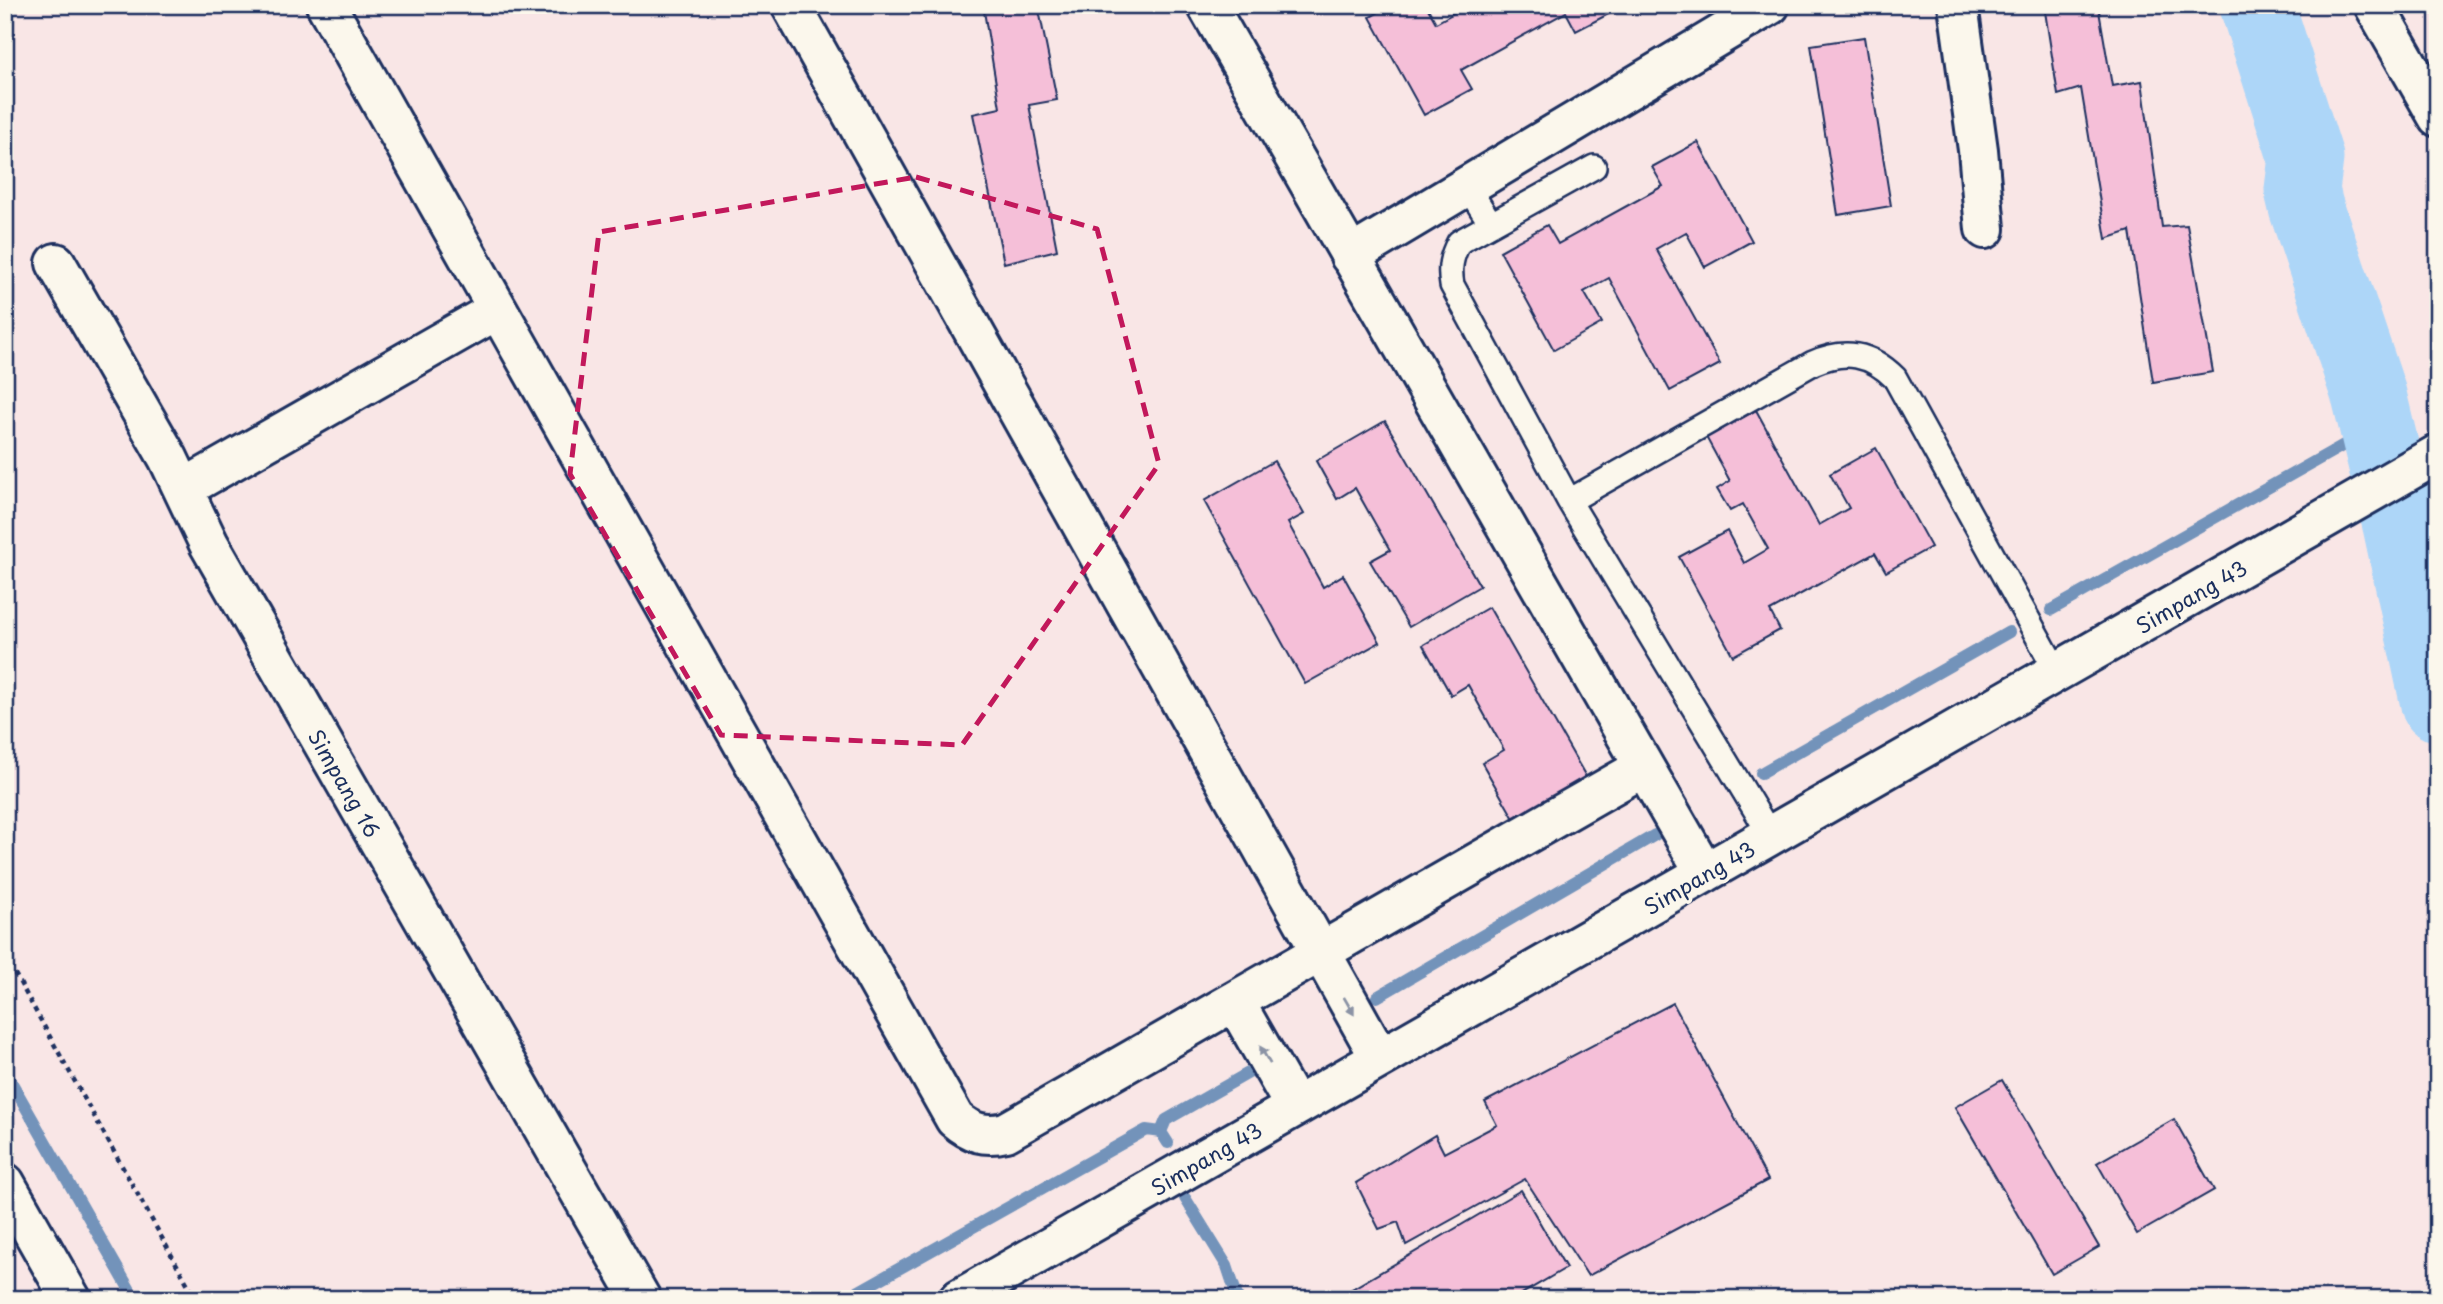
<svg xmlns="http://www.w3.org/2000/svg" width="2443" height="1304" viewBox="0 0 2443 1304" font-family="'Playpen Sans',sans-serif">
  <style>
    .lines { fill: none; stroke-linecap: round; stroke-linejoin: round }
    .stream { stroke: #7393ba; stroke-width: 12 }
    .river { stroke: #add6f8; stroke-width: 75 }
    .building { fill: #f5bfd8; stroke: #1b2f5e; stroke-width: 2 }
    .service-casing { stroke: #1b2f5e; stroke-width: 28 }
    .minor-casing { stroke: #1b2f5e; stroke-width: 44 }
    .tertiary-casing { stroke: #1b2f5e; stroke-width: 44 }
    .primary-casing { stroke: #1b2f5e; stroke-width: 44 }
    .path { stroke: #1b2f5e; stroke-width: 4.5; stroke-dasharray: 5 5; stroke-linecap: butt }
    .service { stroke: #fbf7ec; stroke-width: 23 }
    .minor { stroke: #fbf7ec; stroke-width: 38 }
    .tertiary { stroke: #fbf7ec; stroke-width: 38 }
    .primary { stroke: #fbf7ec; stroke-width: 38 }
    .oneway { fill: #8b93a5 }
    .marked { fill: none; stroke: #c2185b; stroke-width: 5; stroke-dasharray: 14 9; stroke-linejoin: round }
    .labels { text-anchor: middle; dominant-baseline: central; stroke-width: 7; stroke-linejoin: round; paint-order: stroke }
    .street-label { font-size: 21px; fill: #1b2f5e; stroke: #fbf7ec }
  </style>
  <rect width="100%" height="100%" fill="#f9e6e6"/>
  <filter id="ink" filterUnits="userSpaceOnUse"><feTurbulence type="fractalNoise" baseFrequency=".0143" numOctaves="2"/><feDisplacementMap in="SourceGraphic" scale="14" xChannelSelector="R" yChannelSelector="G"/><feConvolveMatrix kernelMatrix="1 2 1 2 8 2 1 2 1" color-interpolation-filters="sRGB"/></filter>
  <g filter="url(#ink)">
    <g class="lines">
      <path class="stream" d="M 2051,610 L 2358,437 L 2377,430
        M 2429,668 L 2438,667
        M 1761,773 L 2009,632
        M 1377,997 L 1655,835
        M 5,1071 L 135,1299
        M 1161,1132 L 1166,1120 L 1252,1071
        M 1185,1198 L 1227,1266 L 1238,1299
        M 845,1299 L 1146,1130 L 1161,1132 L 1168,1143"/>
      <path class="river" d="M 2257,5 L 2306,158 L 2302,190 L 2306,207 L 2369,395 L 2400,525 L 2438,704"/>
    </g>
    <path class="building" d="M 983,5 L 1038,5 L 1057,100 L 1029,105 L 1057,250 L 1004,263 L 973,114 L 1000,108 Z
      M 1392,5 L 1426,5 L 1436,23 L 1459,10 L 1457,5 L 1622,7 L 1576,31 L 1566,12 L 1461,70 L 1472,89 L 1424,115 L 1370,17 Z
      M 2044,5 L 2098,5 L 2112,86 L 2142,81 L 2162,227 L 2187,225 L 2213,372 L 2153,382 L 2130,231 L 2106,239 L 2081,88 L 2058,95 Z
      M 1864,37 L 1891,206 L 1838,215 L 1811,45 Z
      M 1698,142 L 1752,241 L 1705,267 L 1686,232 L 1656,249 L 1720,364 L 1670,391 L 1609,278 L 1584,292 L 1602,323 L 1554,350 L 1500,251 L 1547,225 L 1558,244 L 1663,186 L 1652,167 Z
      M 1756,410 L 1819,525 L 1849,508 L 1830,474 L 1876,448 L 1931,547 L 1886,572 L 1875,553 L 1770,611 L 1780,630 L 1733,656 L 1679,557 L 1727,531 L 1744,563 L 1768,549 L 1743,504 L 1730,511 L 1717,489 L 1730,481 L 1706,437 Z
      M 1385,421 L 1480,586 L 1409,627 L 1370,561 L 1390,550 L 1355,488 L 1337,499 L 1316,461 Z
      M 1274,461 L 1304,514 L 1288,523 L 1323,587 L 1343,575 L 1380,642 L 1305,684 L 1204,501 Z
      M 1489,607 L 1589,782 L 1517,824 L 1482,763 L 1504,750 L 1468,685 L 1451,695 L 1423,645 Z
      M 1673,1003 L 1768,1180 L 1588,1276 L 1525,1179 L 1406,1245 L 1398,1222 L 1379,1229 L 1356,1183 L 1435,1135 L 1444,1153 L 1497,1125 L 1485,1102 Z
      M 2002,1080 L 2099,1247 L 2052,1274 L 1955,1107 Z
      M 2174,1119 L 2214,1190 L 2137,1234 L 2097,1163 Z
      M 1521,1190 L 1566,1268 L 1513,1299 L 1341,1299 L 1340,1296 Z"/>
    <g class="lines">
      <defs>
        <path id="service" d="M 1594,167 L 1459,242 C 1451,257 1449,268 1452,285 L 1569,501 L 1771,836
          M 1467,186 L 1491,224
          M 1569,501 L 1813,363 C 1845,349 1870,353 1895,378 L 2057,672"/>
        <path id="minor" d="M 326,5 L 955,1119 C 971,1133 985,1137 1006,1132 L 1644,767
          M 791,5 L 1380,1058
          M 1207,5 L 1705,873
          M 1958,5 L 1978,150 L 1985,229
          M 1350,256 L 1770,5
          M 56,263 L 168,458 L 209,544 L 641,1299
          M 183,489 L 497,310
          M 1235,1002 L 1295,1107
          M 959,1299 L 2438,454"/>
        <path id="tertiary" d="M 5,1183 L 71,1299"/>
        <path id="primary" d="M 2374,5 L 2438,117"/>
      </defs>
      <use href="#service" class="service-casing"/>
      <use href="#minor" class="minor-casing"/>
      <use href="#tertiary" class="tertiary-casing"/>
      <use href="#primary" class="primary-casing"/>
      <path class="path" d="M 5,956 L 196,1299"/>
      <use href="#service" class="service"/>
      <use href="#minor" class="minor"/>
      <use href="#tertiary" class="tertiary"/>
      <use href="#primary" class="primary"/>
    </g>
    <defs><path id="oneway-solid" d="M-6-.8H1V-3.2L6.5 0L1 3.2V.8H-6Z" transform="scale(1.75)"/></defs>
    <g class="oneway">
      <use href="#oneway-solid" transform="translate(1349 1006) rotate(60)"/>
      <use href="#oneway-solid" transform="translate(1265 1055) rotate(-120)"/>
    </g>
  </g>
  <path class="marked" d="M 916,177 L 1097,229 L 1159,464 L 962,745 L 721,735 L 570,474 L 599,232 Z"/>
  <g class="labels">
    <g class="street-label">
      <text transform="translate(2191 596) rotate(-30)">Simpang 43</text>
      <text transform="translate(345 783) rotate(60)">Simpang 16</text>
      <text transform="translate(1699 877) rotate(-30)">Simpang 43</text>
      <text transform="translate(1206 1158) rotate(-30)">Simpang 43</text>
    </g>
  </g>
  <rect width="2443" height="1304" fill="none" stroke="#fbf7ec" stroke-width="28"/>
  <rect x="14" y="14" width="2415" height="1276" fill="none" stroke="#1b2f5e" stroke-width="2.5" filter="url(#ink)"/>
</svg>
